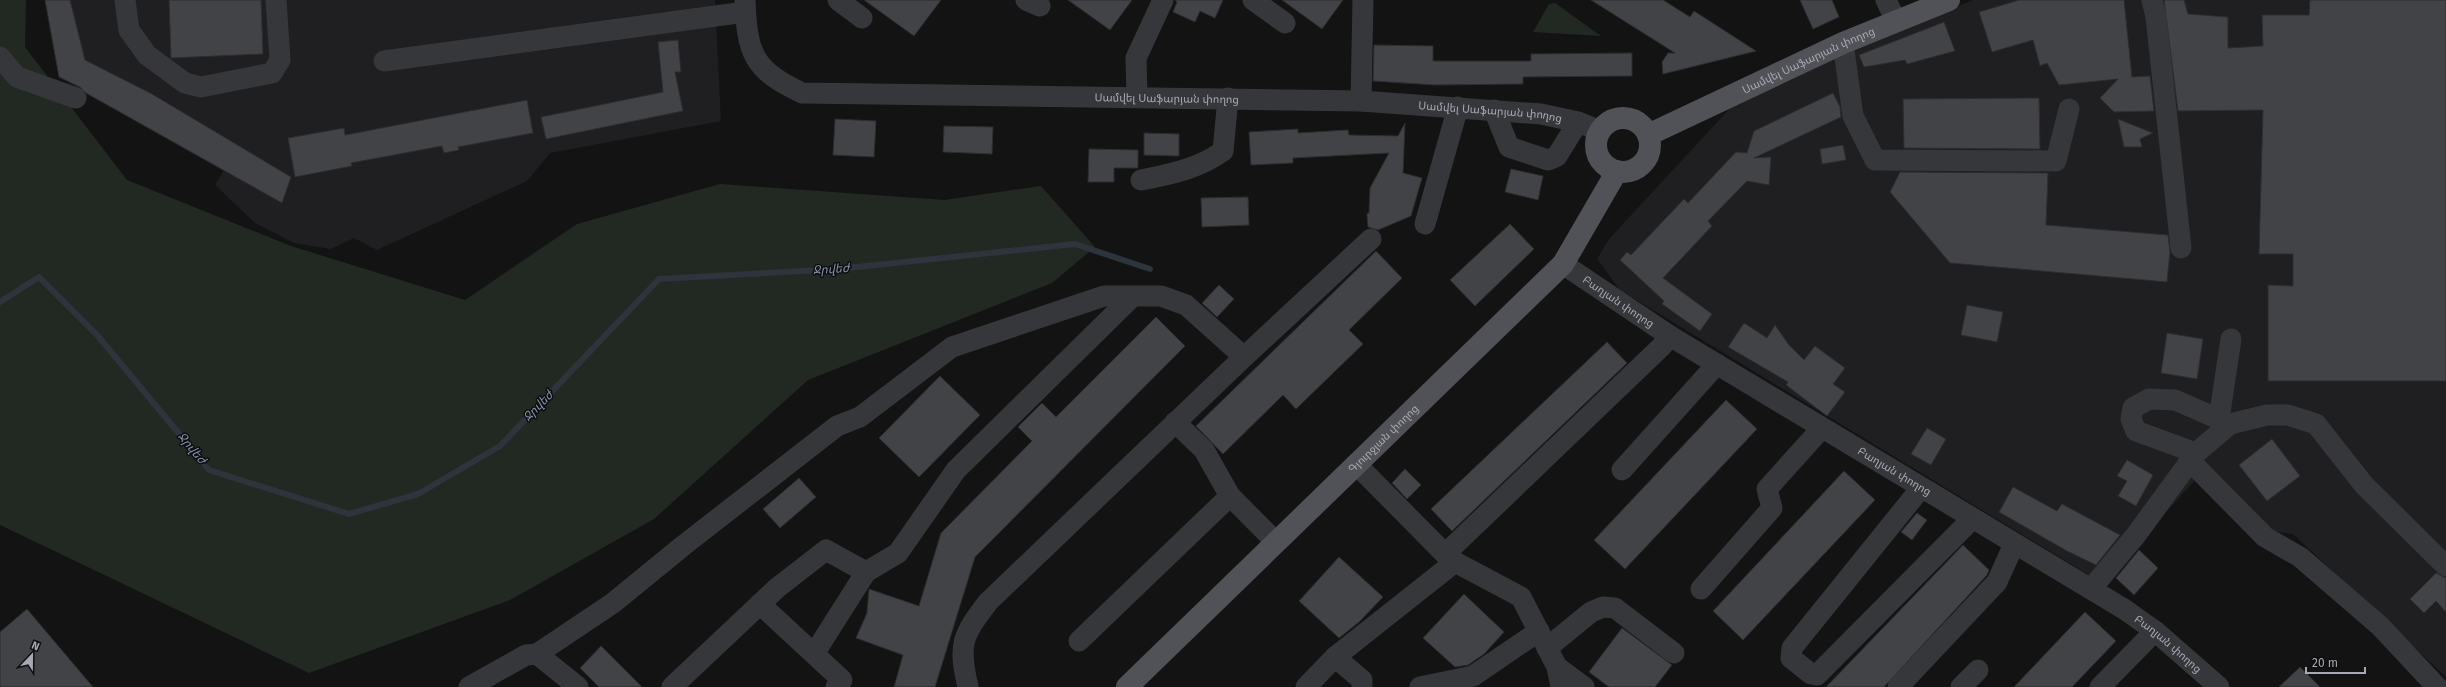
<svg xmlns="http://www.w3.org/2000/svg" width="2446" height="687" viewBox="0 0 2446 687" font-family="'Fira Sans','Noto Sans Armenian',sans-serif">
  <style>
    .built { fill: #1f1f21 }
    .green { fill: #222923 }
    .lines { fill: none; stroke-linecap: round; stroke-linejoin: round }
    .stream { stroke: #2e343c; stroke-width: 6 }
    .building { fill: #424347; stroke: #2d2d30 }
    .minor { stroke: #36373b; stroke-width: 21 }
    .major { stroke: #515158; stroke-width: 22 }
    .labels { text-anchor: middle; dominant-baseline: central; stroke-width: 3; stroke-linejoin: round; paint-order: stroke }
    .street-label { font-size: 11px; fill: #a6a9b3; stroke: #0e0e0f }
    .water-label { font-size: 12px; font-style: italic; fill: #8093ab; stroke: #0e0e0f }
  </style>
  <rect width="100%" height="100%" fill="#131314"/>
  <path class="built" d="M 45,0 L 715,0 L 721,121 L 550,153 L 527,181 L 377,250 L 354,238 L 331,249 L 294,243 L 255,223 L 215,185 L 224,170 L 59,77 Z
    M 1973,0 L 2446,0 L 2446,677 L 2293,534 L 2271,531 L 2208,466 L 2102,583 L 1620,290 L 1597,259 L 1609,239 L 1733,105 L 1890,33 Z"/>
  <path class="green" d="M 0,0 L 26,0 L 25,47 L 127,180 L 291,246 L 465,300 L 577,224 L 720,184 L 944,200 L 1041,186 L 1095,247 L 1052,283 L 808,380 L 654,519 L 510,600 L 309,673 L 0,525 Z
    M 1555,3 L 1601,36 L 1533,32 L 1549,4 Z"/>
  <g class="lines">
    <path class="stream" d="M 0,302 L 39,277 L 98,336 L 209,470 L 349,514 L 418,494 L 500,446 L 659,279 L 838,269 L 1075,244 L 1150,269"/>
  </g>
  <path class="building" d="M 45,0 L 70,0 L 85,60 L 152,94 L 291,177 L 282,203 L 86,93 L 80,87 L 59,77 Z
    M 169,0 L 261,0 L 263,54 L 171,58 Z
    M 864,0 L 941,0 L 914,36 Z
    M 1068,0 L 1132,0 L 1110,30 Z
    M 1175,0 L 1223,0 L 1215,18 L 1200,11 L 1195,22 L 1173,12 L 1177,2 Z
    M 1282,0 L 1343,0 L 1322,29 Z
    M 1591,0 L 1663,0 L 1690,17 L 1694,11 L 1756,51 L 1663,74 L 1662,62 L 1668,53 L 1675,53 Z
    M 1800,0 L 1832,0 L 1839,17 L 1813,29 Z
    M 2019,0 L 2124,0 L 2132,77 L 2150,76 L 2154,111 L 2114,112 L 2100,98 L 2118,79 L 2059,85 L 2047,63 L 2040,66 L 2033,40 L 1992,52 L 1979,12 Z
    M 2164,0 L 2184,0 L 2188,14 L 2228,17 L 2228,48 L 2263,46 L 2262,15 L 2309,15 L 2310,0 L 2446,0 L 2446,381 L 2268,381 L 2268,285 L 2293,286 L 2293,254 L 2259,254 L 2263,110 L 2178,111 Z
    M 1944,22 L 1955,51 L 1907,64 L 1905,60 L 1864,67 L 1859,55 Z
    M 678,40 L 681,72 L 675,72 L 683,111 L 546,139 L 541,117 L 663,92 L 658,42 Z
    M 1374,45 L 1433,46 L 1433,61 L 1531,61 L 1531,54 L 1632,53 L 1632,76 L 1523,77 L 1523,84 L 1435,85 L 1373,81 Z
    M 1833,93 L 1840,107 L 1841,117 L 1754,158 L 1771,157 L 1769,185 L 1747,181 L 1708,221 L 1712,226 L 1663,278 L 1712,314 L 1700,331 L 1662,304 L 1664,301 L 1620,260 L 1627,252 L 1631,255 L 1684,199 L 1688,203 L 1736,152 L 1747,153 L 1754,131 Z
    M 2039,98 L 2040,149 L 1904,148 L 1903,99 Z
    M 527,100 L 533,133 L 458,147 L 459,150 L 444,153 L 442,146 L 351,163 L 352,166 L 295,177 L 288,138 L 344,128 L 345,135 Z
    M 835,119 L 876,121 L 874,157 L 833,155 Z
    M 2118,119 L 2153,133 L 2140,139 L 2142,147 L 2124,147 Z
    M 1405,123 L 1403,173 L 1422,178 L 1411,216 L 1378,230 L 1368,227 L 1367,214 L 1369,213 L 1370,188 L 1389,153 L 1293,158 L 1293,163 L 1251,165 L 1249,132 L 1298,129 L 1298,133 L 1348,130 L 1349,135 L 1398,136 Z
    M 944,126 L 993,127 L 992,154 L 943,152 Z
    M 1144,133 L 1179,134 L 1179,156 L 1144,155 Z
    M 1843,145 L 1846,160 L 1822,164 L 1820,149 Z
    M 1089,149 L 1138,150 L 1138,168 L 1114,168 L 1114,182 L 1088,182 Z
    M 1511,169 L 1543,176 L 1538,200 L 1505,192 Z
    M 1900,172 L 2048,173 L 2046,225 L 2168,235 L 2170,252 L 2167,282 L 1950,263 L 1890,192 Z
    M 1248,197 L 1249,225 L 1202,227 L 1201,198 Z
    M 1510,224 L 1534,249 L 1475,306 L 1450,280 Z
    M 1376,251 L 1402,278 L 1349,330 L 1363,344 L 1296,409 L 1283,395 L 1223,454 L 1196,426 Z
    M 1219,285 L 1234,299 L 1217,317 L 1202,303 Z
    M 1967,305 L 2003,312 L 1997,342 L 1961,335 Z
    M 1156,317 L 1185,346 L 975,557 L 935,687 L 894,687 L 903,655 L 856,638 L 867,613 L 869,589 L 919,606 L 941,533 L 1032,441 L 1018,427 L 1042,403 L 1056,417 Z
    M 1744,323 L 1767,338 L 1775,325 L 1789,345 L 1804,360 L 1815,346 L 1845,368 L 1833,384 L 1845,392 L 1827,416 L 1786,385 L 1788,382 L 1728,347 Z
    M 2167,333 L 2203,339 L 2197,379 L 2161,373 Z
    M 1607,342 L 1627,363 L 1452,531 L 1431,509 Z
    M 940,376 L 980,415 L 919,477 L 879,438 Z
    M 1726,400 L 1757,429 L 1625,569 L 1594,540 Z
    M 1927,428 L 1946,439 L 1931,465 L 1911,454 Z
    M 2272,439 L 2300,476 L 2267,501 L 2239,465 Z
    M 2127,460 L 2153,475 L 2136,506 L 2118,496 L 2127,481 L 2117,476 Z
    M 1405,469 L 1421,485 L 1407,499 L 1392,483 Z
    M 1844,471 L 1875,500 L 1743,640 L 1713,611 Z
    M 799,478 L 816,497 L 780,528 L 763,509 Z
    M 2013,487 L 2057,511 L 2062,504 L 2120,535 L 2096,565 L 2067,551 L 1999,512 Z
    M 1917,513 L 1927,520 L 1912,540 L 1901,532 Z
    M 1963,545 L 1989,570 L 1987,575 L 1884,687 L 1826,687 Z
    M 2139,550 L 2158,568 L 2134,595 L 2116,578 Z
    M 1339,557 L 1383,597 L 1359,622 L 1339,638 L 1299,601 Z
    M 2436,573 L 2446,578 L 2446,612 L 2436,601 L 2424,613 L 2410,599 Z
    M 1464,594 L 1504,632 L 1484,654 L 1468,665 L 1455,667 L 1423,638 Z
    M 27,609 L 93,687 L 0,687 L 0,632 Z
    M 2085,612 L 2116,641 L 2072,687 L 2014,687 Z
    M 1622,628 L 1672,665 L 1655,687 L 1609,687 L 1589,672 Z
    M 601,646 L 642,687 L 599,687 L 580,668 Z
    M 2300,667 L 2320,687 L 2279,687 Z"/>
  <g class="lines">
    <g class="minor">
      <path d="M 125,0 L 129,30 L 147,55 L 185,83 L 201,87 L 272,73 L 280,60 L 276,0"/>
      <path id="s1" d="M 745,0 C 747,53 753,70 802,93 L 1361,101 L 1541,114 L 1578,122 L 1600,131"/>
      <path d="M 838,0 L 862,18"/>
      <path d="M 1026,0 L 1040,6"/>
      <path d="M 1253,0 L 1285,23"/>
      <path d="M 1886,0 L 1896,21"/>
      <path d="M 2152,0 L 2156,17 L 2181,248"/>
      <path d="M 1843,43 L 1853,116 L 1875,160 L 2056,161 L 2069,109"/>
      <path d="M 0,57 L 17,77 L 76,98"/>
      <path d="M 384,61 L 745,12"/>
      <path d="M 1137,97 L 1136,58 L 1163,0"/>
      <path d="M 1361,101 L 1363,0"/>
      <path d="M 1494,110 L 1509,147 L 1548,160 L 1553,158 L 1557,156 L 1578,122"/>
      <path d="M 1141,180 C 1171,174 1198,169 1223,151 L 1228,98"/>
      <path d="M 1425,224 L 1458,107"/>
      <path id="s2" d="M 1563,264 L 1670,336 L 2124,609 L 2155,631 L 2219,687"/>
      <path d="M 2219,419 L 2231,339"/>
      <path d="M 1175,422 L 1204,450 L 1230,496 L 1276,542"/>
      <path d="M 2196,453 L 2136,431 L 2131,419 L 2133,408 L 2149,399 L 2175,400 L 2230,424"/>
      <path d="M 2189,460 L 2265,537 L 2300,557 L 2380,626 L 2437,687"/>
      <path d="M 1356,464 L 1445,554 L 1455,562 L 1521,597 L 1557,667 L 1561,687"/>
      <path d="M 1622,470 L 1717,364"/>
      <path d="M 1921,488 L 1792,648 L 1791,658 L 1811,674 L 1817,675 L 1972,519"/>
      <path d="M 1445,554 L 1661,347 L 1670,336"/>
      <path d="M 1701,589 L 1772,508 L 1767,489 L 1822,428"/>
      <path d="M 2091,589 L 2136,535 L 2196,453 L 2230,424 L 2267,415 L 2288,415 L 2316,424 L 2364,485 L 2446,566"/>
      <path d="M 760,604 L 842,680 L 836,687"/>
      <path d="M 1079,641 L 1230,496"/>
      <path d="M 1547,648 L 1591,612 L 1603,607 L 1615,608 L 1674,653"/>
      <path d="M 537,654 L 613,603 L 684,545 L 837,426 L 860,417 L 952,347 L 1104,296 L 1161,296 L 1186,305 L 1244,357"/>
      <path d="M 814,654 L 866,572"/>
      <path d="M 1335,657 L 1362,680 L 1362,687"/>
      <path d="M 1557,667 L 1584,687"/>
      <path d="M 469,687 L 526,655 L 537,654 L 578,687"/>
      <path d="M 672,687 L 777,588 L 826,550 L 866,572 L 898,553 L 956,470 L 1133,296"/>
      <path d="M 968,687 C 958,644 962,636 988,602 L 1244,357 L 1371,239"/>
      <path d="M 1306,687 L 1335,657 L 1455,562"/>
      <path d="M 1420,687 L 1473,676 L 1539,631"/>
      <path d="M 1898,687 L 1997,582 L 2014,544"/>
      <path d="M 1961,687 L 1978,670"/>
      <path d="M 2100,687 L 2155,631"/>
    </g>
    <g class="major">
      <circle cx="1623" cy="145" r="27"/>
      <path id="s3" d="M 1648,135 L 1843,43 L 1949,0"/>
      <path id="s4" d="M 1127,687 L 1563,264 L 1617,171"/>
    </g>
  </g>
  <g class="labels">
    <g class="street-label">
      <text stroke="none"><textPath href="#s3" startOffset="177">Սամվել Սաֆարյան փողոց</textPath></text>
      <text stroke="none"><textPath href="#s1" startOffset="483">Սամվել Սաֆարյան փողոց</textPath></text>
      <text stroke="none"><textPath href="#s1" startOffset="807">Սամվել Սաֆարյան փողոց</textPath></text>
      <text stroke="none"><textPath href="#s2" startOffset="67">Բաղյան փողոց</textPath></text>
      <text stroke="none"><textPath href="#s4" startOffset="357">Գյուրջյան փողոց</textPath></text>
      <text stroke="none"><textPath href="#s2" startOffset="391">Բաղյան փողոց</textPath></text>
      <text stroke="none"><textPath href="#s2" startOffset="715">Բաղյան փողոց</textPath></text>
    </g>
    <g class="water-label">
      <text transform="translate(831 269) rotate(-4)">Ջրվեժ</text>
      <text transform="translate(538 406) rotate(-46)">Ջրվեժ</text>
      <text transform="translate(192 448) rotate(50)">Ջրվեժ</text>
    </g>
  </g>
  <g transform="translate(32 655) rotate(22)" stroke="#0e0e0f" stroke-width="3" paint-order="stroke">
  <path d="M0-3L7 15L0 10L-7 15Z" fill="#a6a9b3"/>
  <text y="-6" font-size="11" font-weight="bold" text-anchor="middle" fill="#a6a9b3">N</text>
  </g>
  <path d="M2306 667v6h59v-6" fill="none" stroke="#a6a9b3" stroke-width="2"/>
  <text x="2312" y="667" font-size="12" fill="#a6a9b3" stroke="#0e0e0f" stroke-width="3" paint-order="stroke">20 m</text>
</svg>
